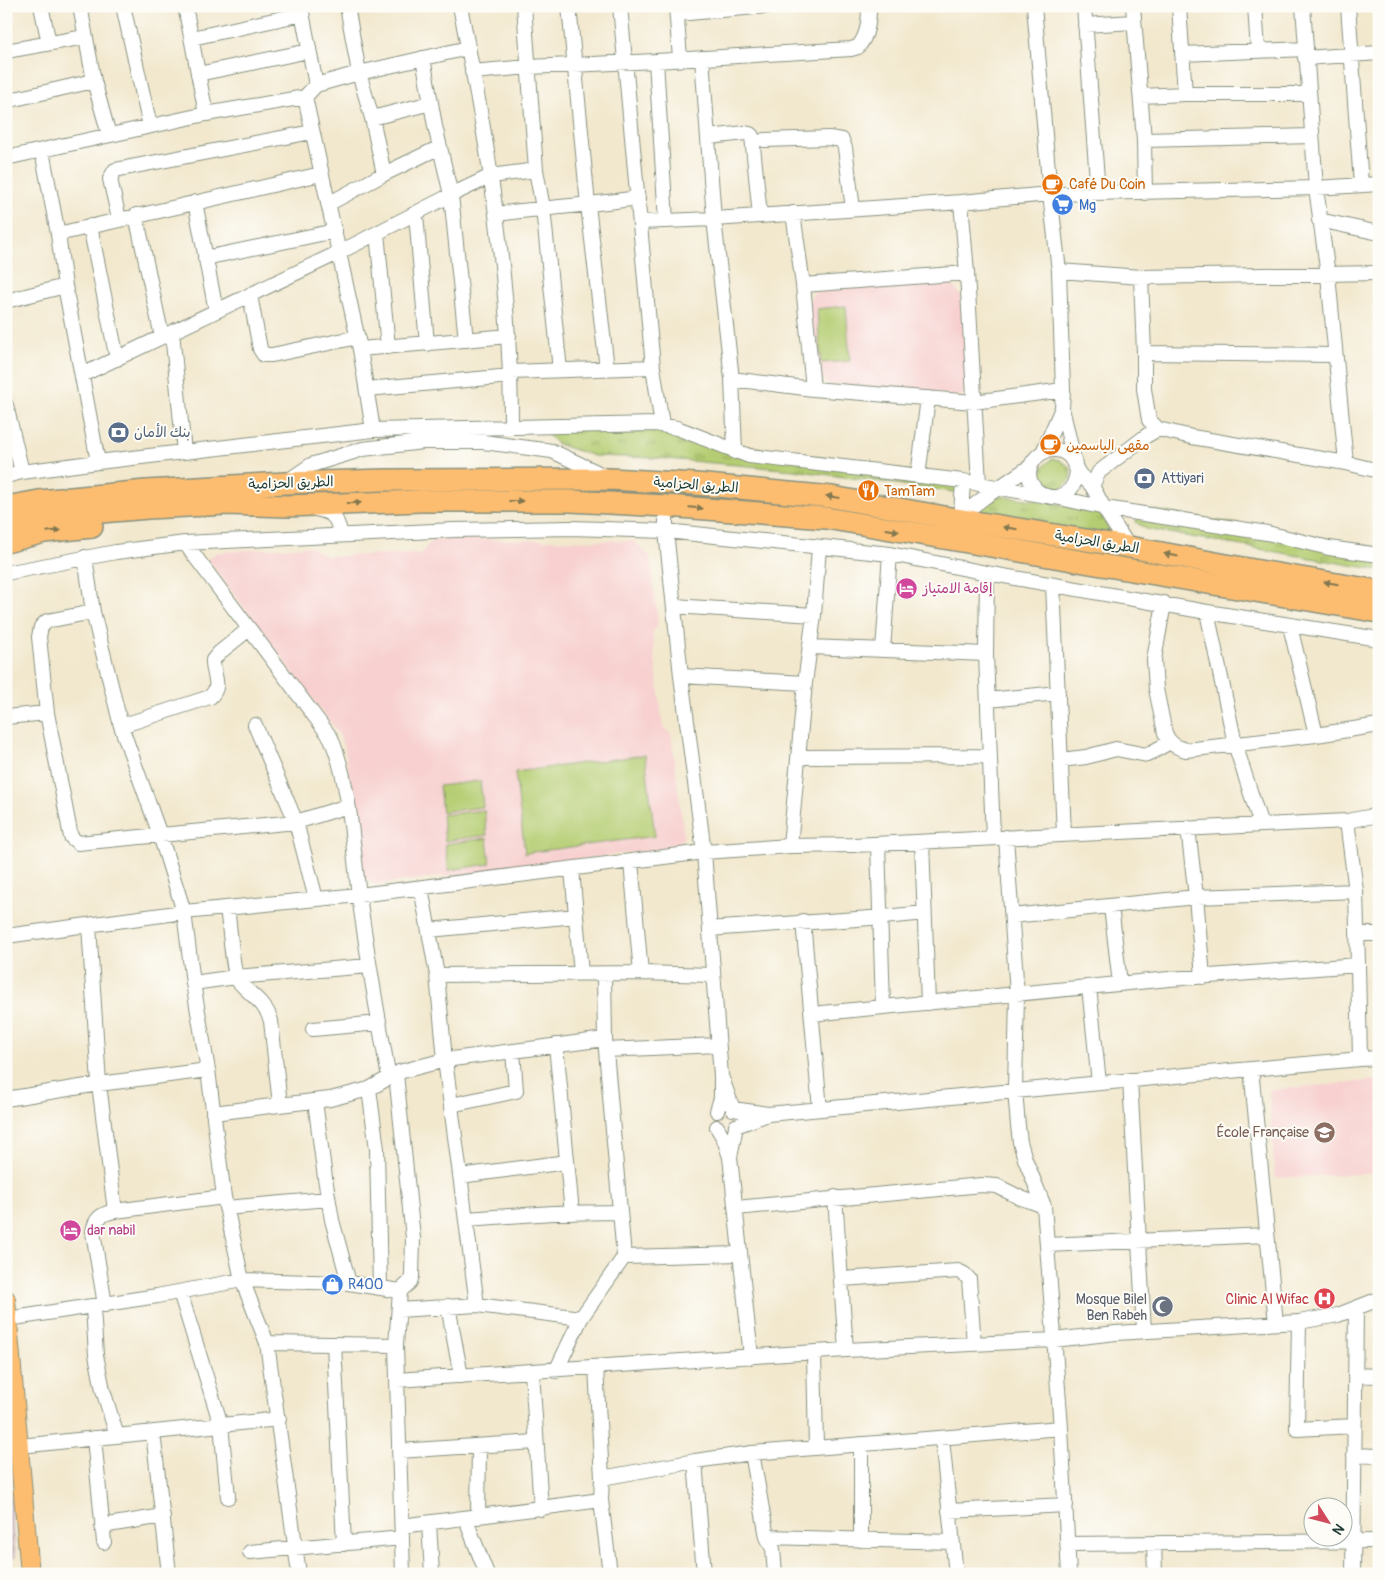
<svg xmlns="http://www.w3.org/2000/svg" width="1385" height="1580" viewBox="0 0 1385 1580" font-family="Pangolin,'Playpen Sans Arabic',sans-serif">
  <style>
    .built { fill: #f7d0cf }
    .industrial { fill: url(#industrial-furrows) }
    .grass { fill: url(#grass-tufts); stroke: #6a8553 }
    .pitch { fill: #b5cd72; stroke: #6a8553 }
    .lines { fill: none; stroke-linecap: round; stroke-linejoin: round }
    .minor-casing { stroke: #889281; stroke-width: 16 }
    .major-casing { stroke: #889281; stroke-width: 20 }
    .highway-casing { stroke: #889281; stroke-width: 24 }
    .minor { stroke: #fff; stroke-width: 14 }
    .major { stroke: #fcbd6f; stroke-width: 18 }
    .highway { stroke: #fcbd6f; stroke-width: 21 }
    .oneway { fill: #82774f }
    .labels { text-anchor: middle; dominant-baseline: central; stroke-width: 4; stroke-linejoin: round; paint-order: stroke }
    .food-label { font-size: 14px; fill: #c56008; stroke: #fdfcf7; text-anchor: start }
    .shop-label { font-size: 14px; fill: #366cbe; stroke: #fdfcf7; text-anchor: start }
    .service-label { font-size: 14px; fill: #4e5e75; stroke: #fdfcf7; text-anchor: start }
    .street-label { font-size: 14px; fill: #1f3d34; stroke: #fdfcf7 }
    .hotel-label { font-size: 14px; fill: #b23c85; stroke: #fdfcf7; text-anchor: start }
    .education-label { font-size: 14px; fill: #785e54; stroke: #fdfcf7; text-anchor: end }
    .worship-label { font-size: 14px; fill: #5b616d; stroke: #fdfcf7; text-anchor: end }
    .health-label { font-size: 14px; fill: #be3a42; stroke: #fdfcf7; text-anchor: end }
  </style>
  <defs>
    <pattern id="industrial-furrows" width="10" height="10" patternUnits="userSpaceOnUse" patternTransform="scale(1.25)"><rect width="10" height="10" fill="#d2bec5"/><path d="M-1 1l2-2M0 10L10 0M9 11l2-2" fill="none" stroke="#aa9ca1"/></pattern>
    <pattern id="grass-tufts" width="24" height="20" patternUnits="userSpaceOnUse" patternTransform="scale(1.25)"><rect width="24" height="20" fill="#b5cd72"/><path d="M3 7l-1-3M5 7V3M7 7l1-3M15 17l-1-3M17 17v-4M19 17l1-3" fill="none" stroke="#93a85e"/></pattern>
  </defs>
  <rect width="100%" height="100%" fill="#fdfcf7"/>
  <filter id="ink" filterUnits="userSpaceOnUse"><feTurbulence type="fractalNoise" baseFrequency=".02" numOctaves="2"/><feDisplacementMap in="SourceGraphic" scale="10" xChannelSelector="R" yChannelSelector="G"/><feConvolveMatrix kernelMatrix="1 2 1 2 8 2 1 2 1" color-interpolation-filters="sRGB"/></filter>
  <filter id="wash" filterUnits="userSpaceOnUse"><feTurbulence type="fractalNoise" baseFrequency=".0096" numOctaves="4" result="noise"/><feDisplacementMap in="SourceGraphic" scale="20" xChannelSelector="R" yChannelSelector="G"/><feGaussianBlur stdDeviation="1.12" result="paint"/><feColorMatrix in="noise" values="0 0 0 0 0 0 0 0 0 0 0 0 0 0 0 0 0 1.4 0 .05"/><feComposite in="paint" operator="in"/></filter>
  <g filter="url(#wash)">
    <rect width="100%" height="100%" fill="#f2e8ce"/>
    <path class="built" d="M 949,281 L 961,296 L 967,387 L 961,396 L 828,384 L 814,372 L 807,304 L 815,291 Z
      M 434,539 L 634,541 L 650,557 L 658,624 L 652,633 L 663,727 L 671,734 L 684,837 L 676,847 L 374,885 L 364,877 L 345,750 L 338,733 L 207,559 L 218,552 L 308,546 L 326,556 L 420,554 Z
      M 1379,1080 L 1379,1173 L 1275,1178 L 1269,1090 Z"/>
    <path class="industrial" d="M 6,1444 L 16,1558 L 6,1559 Z"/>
    <path class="grass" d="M 661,422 L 739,445 L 964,480 L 963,487 L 954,492 L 794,470 L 656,458 L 594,456 L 557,444 L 538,424 Z
      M 1053,459 L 1059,460 L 1070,467 L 1071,479 L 1058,492 C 1055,491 1049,490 1046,489 C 1032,480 1042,464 1053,459 Z
      M 995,496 L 1046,501 L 1101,514 L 1113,538 L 973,514 Z
      M 1141,508 L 1379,548 L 1379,570 L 1146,529 L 1136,522 Z"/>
    <path class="pitch" d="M 846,306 L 850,361 L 821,363 L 817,309 Z
      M 645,755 L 655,836 L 525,853 L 515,772 Z
      M 480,781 L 483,807 L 442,812 L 439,786 Z
      M 484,810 L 487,835 L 445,841 L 442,815 Z
      M 487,838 L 490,864 L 449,870 L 445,844 Z"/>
  </g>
  <g filter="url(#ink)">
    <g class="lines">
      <defs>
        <path id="minor" d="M 41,6 L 49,43
          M 80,6 L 94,81 L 109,135
          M 123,6 L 150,126
          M 185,6 L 206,114
          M 347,6 L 359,73 L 372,118 L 384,174
          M 460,6 C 471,63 483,120 491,178 C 503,260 511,344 511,427
          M 524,6 L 536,170 L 543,208 L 560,370
          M 569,6 L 588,205 L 607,369
          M 620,6 L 653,367 L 662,425
          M 676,6 L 680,59
          M 1034,6 L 1050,194 L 1059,271 L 1063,390 L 1062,408 L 1075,464
          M 1084,6 L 1098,193
          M 1133,6 L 1144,140 L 1145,193
          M 1179,6 L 1185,94
          M 1255,6 L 1258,51
          M 1303,6 L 1316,188 L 1328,275 L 1346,463
          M 1348,6 L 1361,184
          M 301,7 L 316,85
          M 677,14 L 767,6
          M 1085,25 L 1134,22
          M 192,38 L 302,14
          M 6,51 L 85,37
          M 1182,54 L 1305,49
          M 423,58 L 435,126 L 451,195 L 466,340
          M 702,58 L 714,219 L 732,379 L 735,452
          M 1305,58 L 1379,53
          M 656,61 L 666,221
          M 472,72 L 529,67 L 656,61 L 851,49 L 858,47 C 868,35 869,21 869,6
          M 198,74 L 309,51
          M 1141,96 L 1185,94 L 1309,94
          M 305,97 L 360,349 L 373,430
          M 6,101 L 94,81
          M 372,118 L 431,103
          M 709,137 L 745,133 L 750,134 L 752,136 L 760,216
          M 764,140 L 829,138 L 842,140 L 845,148 L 853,209
          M 1144,140 L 1312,136
          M 42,151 L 58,234 L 65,286 L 98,462
          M 6,158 L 206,114 L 305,97 L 316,85 L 359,73 L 468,48
          M 195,202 L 216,311
          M 961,202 L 967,273 L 979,484
          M 328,204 L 384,174 L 440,147
          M 793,213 L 803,285 L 813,389
          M 416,214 L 427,344
          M 496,214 C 543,208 590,205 638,198
          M 136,215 L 162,337
          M 119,219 L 110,179 L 115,170 L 312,132
          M 1319,220 L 1379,233
          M 640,222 L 714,219 L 961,202 L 1050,194 L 1316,188 L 1379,184
          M 90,226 L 117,359
          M 377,233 L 388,347
          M 58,234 L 321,174
          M 205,258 L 335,231
          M 1059,271 L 1141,277 L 1379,273
          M 1141,277 L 1144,353 L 1144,389 L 1149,420 L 1158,429 L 1192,437 L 1346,463 L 1379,471
          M 803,285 L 967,273
          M 250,295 L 260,349 L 264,355 L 272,355 L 358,337
          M 6,301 L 65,286
          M 172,332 L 184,452
          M 360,349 L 509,336
          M 1144,353 L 1335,355
          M 511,372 L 653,367
          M 82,375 L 340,252 L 451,195 L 491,176 L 536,170
          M 732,379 L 813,389 L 974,402 L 1063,390
          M 367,389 L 511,376
          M 6,405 L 22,472
          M 1043,452 L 1062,408
          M 1077,471 C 1072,519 1012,492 1034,460 C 1042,449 1058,447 1068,455 C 1074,460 1074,466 1078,472 C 1081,477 1087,480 1091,485 C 1096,492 1100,501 1104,508 C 1112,522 1121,534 1129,547
          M 6,476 L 22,472 L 98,462 L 373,430 L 656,424 L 677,428 L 749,456 L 963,481 L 1046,496
          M 918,476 L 928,398
          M 286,482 L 311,465 L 363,449 L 423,442 L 483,442 L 552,451 L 605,476
          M 1092,486 L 1099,472 L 1146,436 L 1158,429
          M 1055,497 L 1105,508 L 1267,533 L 1329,548 L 1379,555
          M 666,506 L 666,531 L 681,676 L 704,852 L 721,1076
          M 315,509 C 334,512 337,518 341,535
          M 961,515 L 963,481
          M 956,519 L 985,497 L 1031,466
          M 185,543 L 331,738 C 351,787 352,843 359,895 C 367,956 378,1017 389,1078
          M 85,557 L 93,612 L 121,726 L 160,835 L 184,912 L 193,983 L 208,1070 L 224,1197 L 242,1280 L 267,1343 L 299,1574
          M 6,573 L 116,552 L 185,543 L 454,530 L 571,528 L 666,531 L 890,554 L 987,573 L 1207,612 L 1379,639
          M 987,573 L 986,654 L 993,838
          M 1053,585 L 1064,834
          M 1164,603 L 1154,660 L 1156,689 L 1165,733 C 1169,743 1175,747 1186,750 L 1316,735 L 1379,725
          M 674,606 L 814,615
          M 1207,612 L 1235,744 L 1261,825
          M 1290,626 L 1316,735
          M 810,647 L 986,654
          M 883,650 L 890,554
          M 681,676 L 805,683
          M 988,700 L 1058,693
          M 47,713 L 39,637 L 41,627 L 47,621 L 93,612
          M 6,717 L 47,713 L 71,837 L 78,843 L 296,822 L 316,899
          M 255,725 L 296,822 L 348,806
          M 121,726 L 210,697 C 223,685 212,675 213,660 L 219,653 L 249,629
          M 798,757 L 990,756
          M 1061,760 L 1086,757 L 1116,749 L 1147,755 L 1170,742
          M 1347,821 L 1379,815
          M 1188,828 L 1196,897 L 1203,977
          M 922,842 L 928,1003
          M 878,844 L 883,1007
          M 790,846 L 805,683 L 814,615 L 819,547
          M 631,862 L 641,973
          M 572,869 L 581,974
          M 1111,906 L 1120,984
          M 227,908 C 229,919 233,973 237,979 C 248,994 266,1002 271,1021 L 280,1105
          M 1012,916 L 1196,897 L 1356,891 L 1358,965
          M 803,921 L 820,1109
          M 89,925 L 99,1084 L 115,1211
          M 710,929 C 782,923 853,921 924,913
          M 429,930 L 576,916
          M 1357,934 L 1379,934
          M 6,936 L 184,912 L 359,895 L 704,852 L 790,846 L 853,845 L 1347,821 L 1356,891
          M 437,975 L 641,973 L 713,975
          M 193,983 L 236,977 L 369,966
          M 1089,987 L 1099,1083
          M 812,1014 L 1169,979 L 1358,965 L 1360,1059 L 1251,1069
          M 313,1029 L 379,1023
          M 556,1045 L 572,1213
          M 606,1050 L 718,1045
          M 1360,1059 L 1379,1058
          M 396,1074 L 413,1238 L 412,1276 L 410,1282 L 400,1291 L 396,1345 L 403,1574
          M 1130,1080 L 1144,1331
          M 369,1089 L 377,1149 L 380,1288
          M 6,1099 L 99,1084 L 208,1070
          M 315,1101 L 325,1178 L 332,1220 L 349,1283
          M 451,1105 L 516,1091 L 513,1051
          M 213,1113 L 330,1099 L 369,1089 L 399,1072 L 445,1060 L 605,1039
          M 768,1114 L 1251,1069 L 1276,1323
          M 717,1127 L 724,1139 L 730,1157 L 736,1126 L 768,1114 L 733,1109 L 721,1076 L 721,1098 L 717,1111
          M 730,1157 L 751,1357
          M 460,1176 L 567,1162
          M 835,1197 L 846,1350
          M 226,1208 L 328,1199
          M 736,1208 L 982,1185 L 997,1186 L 1021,1198 L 1044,1206
          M 466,1219 L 553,1213 L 620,1212
          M 1047,1245 L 1267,1235
          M 624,1257 L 740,1254
          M 842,1279 L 958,1271 L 964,1274 L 969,1279 L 974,1344
          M 180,1292 L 221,1425 L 228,1497
          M 105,1305 L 93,1232 C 95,1218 101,1214 115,1211 L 224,1197
          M 477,1305 L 581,1318
          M 448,1306 L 461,1376
          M 93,1307 L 96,1355 L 103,1390 L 117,1436
          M 399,1310 L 477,1305 L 445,1060 L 437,975 L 421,888
          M 8,1319 L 157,1296 L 242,1280 L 349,1283 L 400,1291
          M 1299,1322 L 1297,1429 L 1354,1426
          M 267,1343 L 396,1345
          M 334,1344 L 344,1544
          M 814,1353 L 816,1447
          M 596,1367 L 602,1478 L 601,1500 L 610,1574
          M 556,1371 L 581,1318 L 624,1257 L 605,1039 L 604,975
          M 532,1372 L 541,1509
          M 1355,1375 L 1379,1376
          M 397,1380 L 846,1350 L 1054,1340 L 1116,1333 L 1299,1322 L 1338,1315 L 1379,1299
          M 1061,1428 L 1069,1574
          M 153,1432 L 169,1574
          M 94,1438 L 104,1542
          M 942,1439 L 956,1574
          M 861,1444 L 861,1540
          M 20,1446 L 279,1419
          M 399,1451 L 536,1442
          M 752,1453 L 767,1537 L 773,1549 L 775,1574
          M 1354,1455 L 1379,1456
          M 695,1461 L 704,1574
          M 602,1478 L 695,1461 L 752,1453 L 1061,1428 L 1044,1206 L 1025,1159 L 1020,1142 L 1018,1126 L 1015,1090 L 1017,994 L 1006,837
          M 949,1511 L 1066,1505
          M 478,1517 L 479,1446
          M 467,1518 L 469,1528 L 487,1574
          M 429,1523 L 432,1574
          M 102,1526 L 163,1516
          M 402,1526 L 601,1500
          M 767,1537 L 952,1542
          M 1154,1543 L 1155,1574
          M 1068,1544 L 1379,1541
          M 250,1552 L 402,1538
          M 1353,1574 L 1356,1308"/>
        <path id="major" d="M 6,1299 L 30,1574"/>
        <path id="highway" d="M 6,507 L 39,501 L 146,491 L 285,483 L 385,480 L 610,479 L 696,484 L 832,497 L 956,519 L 1129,547 L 1259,571 L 1379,591
          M 6,523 L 43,517 L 148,508 L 227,504 L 287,506 L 421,501 L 570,501 L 666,506 L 826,518 L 1379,612
          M 6,542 L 44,532 L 92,527"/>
      </defs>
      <use href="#minor" class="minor-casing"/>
      <use href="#major" class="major-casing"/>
      <use href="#highway" class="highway-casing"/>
      <use href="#minor" class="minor"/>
      <use href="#major" class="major"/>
      <use href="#highway" class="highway"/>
    </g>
    <defs><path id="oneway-solid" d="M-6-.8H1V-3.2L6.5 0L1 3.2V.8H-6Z" transform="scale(1.25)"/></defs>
    <g class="oneway">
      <use href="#oneway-solid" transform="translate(833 497) rotate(-172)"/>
      <use href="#oneway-solid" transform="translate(516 501)"/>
      <use href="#oneway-solid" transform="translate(354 503) rotate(-2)"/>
      <use href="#oneway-solid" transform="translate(696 508) rotate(5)"/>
      <use href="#oneway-solid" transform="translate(1010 528) rotate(-171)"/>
      <use href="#oneway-solid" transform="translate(892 530) rotate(10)"/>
      <use href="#oneway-solid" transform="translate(54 531) rotate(-6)"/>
      <use href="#oneway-solid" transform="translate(1171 555) rotate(-169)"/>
      <use href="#oneway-solid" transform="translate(1331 583) rotate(-171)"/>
    </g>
  </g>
  <defs>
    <symbol id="cafe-disc" viewBox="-11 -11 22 22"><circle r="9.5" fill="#e8710a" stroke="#fdfcf7"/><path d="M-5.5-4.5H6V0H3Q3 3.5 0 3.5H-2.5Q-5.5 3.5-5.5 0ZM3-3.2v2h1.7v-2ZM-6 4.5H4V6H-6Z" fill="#fff"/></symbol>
    <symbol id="supermarket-disc" viewBox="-11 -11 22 22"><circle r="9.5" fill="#3f7fe0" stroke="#fdfcf7"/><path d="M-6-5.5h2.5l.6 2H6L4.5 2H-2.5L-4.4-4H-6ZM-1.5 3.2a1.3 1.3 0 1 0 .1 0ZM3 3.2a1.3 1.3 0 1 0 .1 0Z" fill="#fff"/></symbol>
    <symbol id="bank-disc" viewBox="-11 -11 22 22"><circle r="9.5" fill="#5c6f8a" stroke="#fdfcf7"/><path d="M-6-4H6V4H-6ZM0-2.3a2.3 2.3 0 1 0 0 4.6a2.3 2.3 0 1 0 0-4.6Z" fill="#fff"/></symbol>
    <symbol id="restaurant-disc" viewBox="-11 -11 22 22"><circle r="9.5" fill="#e8710a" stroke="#fdfcf7"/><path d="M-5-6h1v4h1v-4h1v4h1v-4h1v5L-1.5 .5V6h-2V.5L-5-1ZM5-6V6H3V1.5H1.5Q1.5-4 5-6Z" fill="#fff"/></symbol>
    <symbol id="hotel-disc" viewBox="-11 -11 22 22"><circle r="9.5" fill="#d1479c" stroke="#fdfcf7"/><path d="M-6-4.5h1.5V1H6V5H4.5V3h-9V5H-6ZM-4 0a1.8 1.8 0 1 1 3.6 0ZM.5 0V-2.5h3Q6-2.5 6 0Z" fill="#fff"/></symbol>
    <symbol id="school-disc" viewBox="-11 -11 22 22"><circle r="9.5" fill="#8d6e63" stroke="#fdfcf7"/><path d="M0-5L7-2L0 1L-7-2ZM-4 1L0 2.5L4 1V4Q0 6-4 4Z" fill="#fff"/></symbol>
    <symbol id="shop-disc" viewBox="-11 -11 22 22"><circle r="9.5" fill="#3f7fe0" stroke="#fdfcf7"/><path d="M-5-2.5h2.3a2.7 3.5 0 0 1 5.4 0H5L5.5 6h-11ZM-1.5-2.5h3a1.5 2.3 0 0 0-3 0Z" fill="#fff"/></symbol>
    <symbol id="hospital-disc" viewBox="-11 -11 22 22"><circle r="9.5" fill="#e0444e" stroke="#fdfcf7"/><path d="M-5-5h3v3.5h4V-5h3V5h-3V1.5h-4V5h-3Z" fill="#fff"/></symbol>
    <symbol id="mosque-disc" viewBox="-11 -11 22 22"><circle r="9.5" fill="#6b7280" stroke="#fdfcf7"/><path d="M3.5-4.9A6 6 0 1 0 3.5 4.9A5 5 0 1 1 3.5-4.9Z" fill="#fff"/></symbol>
  </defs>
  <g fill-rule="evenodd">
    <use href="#cafe-disc" x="1040" y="172" width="25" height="25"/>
    <use href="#supermarket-disc" x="1050" y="192" width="25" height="25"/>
    <use href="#bank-disc" x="106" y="420" width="25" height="25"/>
    <use href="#cafe-disc" x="1038" y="432" width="25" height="25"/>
    <use href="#bank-disc" x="1132" y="466" width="25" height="25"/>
    <use href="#restaurant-disc" x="856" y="478" width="25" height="25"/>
    <use href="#hotel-disc" x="894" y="576" width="25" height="25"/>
    <use href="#school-disc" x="1312" y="1120" width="25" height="25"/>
    <use href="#hotel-disc" x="58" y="1218" width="25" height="25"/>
    <use href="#shop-disc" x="320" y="1272" width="25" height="25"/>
    <use href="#hospital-disc" x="1312" y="1286" width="25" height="25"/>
    <use href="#mosque-disc" x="1150" y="1294" width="25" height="25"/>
  </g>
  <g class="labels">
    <g class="food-label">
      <text x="1069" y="184">Café Du Coin</text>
      <text x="1066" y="445">مقهى الياسمين</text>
      <text x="884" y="491">TamTam</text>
    </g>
    <g class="shop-label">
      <text x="1079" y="205">Mg</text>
      <text x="348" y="1284">R400</text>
    </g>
    <g class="service-label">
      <text x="134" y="432">بنك الأمان</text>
      <text x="1161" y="478">Attiyari</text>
    </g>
    <g class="street-label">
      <text transform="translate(291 483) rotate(-2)">الطريق الحزامية</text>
      <text transform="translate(696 485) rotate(4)">الطريق الحزامية</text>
      <text transform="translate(1097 542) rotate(9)">الطريق الحزامية</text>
    </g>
    <g class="hotel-label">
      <text x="923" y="588">إقامة الامتياز</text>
      <text x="87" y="1230">dar nabil</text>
    </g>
    <g class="education-label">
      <text x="1309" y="1132">École Française</text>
    </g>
    <g class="worship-label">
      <text x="1147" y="1299">Mosque Bilel<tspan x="1147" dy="16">Ben Rabeh</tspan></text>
    </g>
    <g class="health-label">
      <text x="1309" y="1299">Clinic Al Wifac</text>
    </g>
  </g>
  <rect width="1385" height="1580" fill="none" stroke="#fdfcf7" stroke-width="25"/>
  <g transform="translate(1328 1522) rotate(126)"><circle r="24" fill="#fdfcf7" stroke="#a4b0a9"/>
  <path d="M0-4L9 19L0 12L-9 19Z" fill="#d1495b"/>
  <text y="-8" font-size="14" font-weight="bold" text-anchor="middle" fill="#1f3d34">N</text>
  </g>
</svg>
